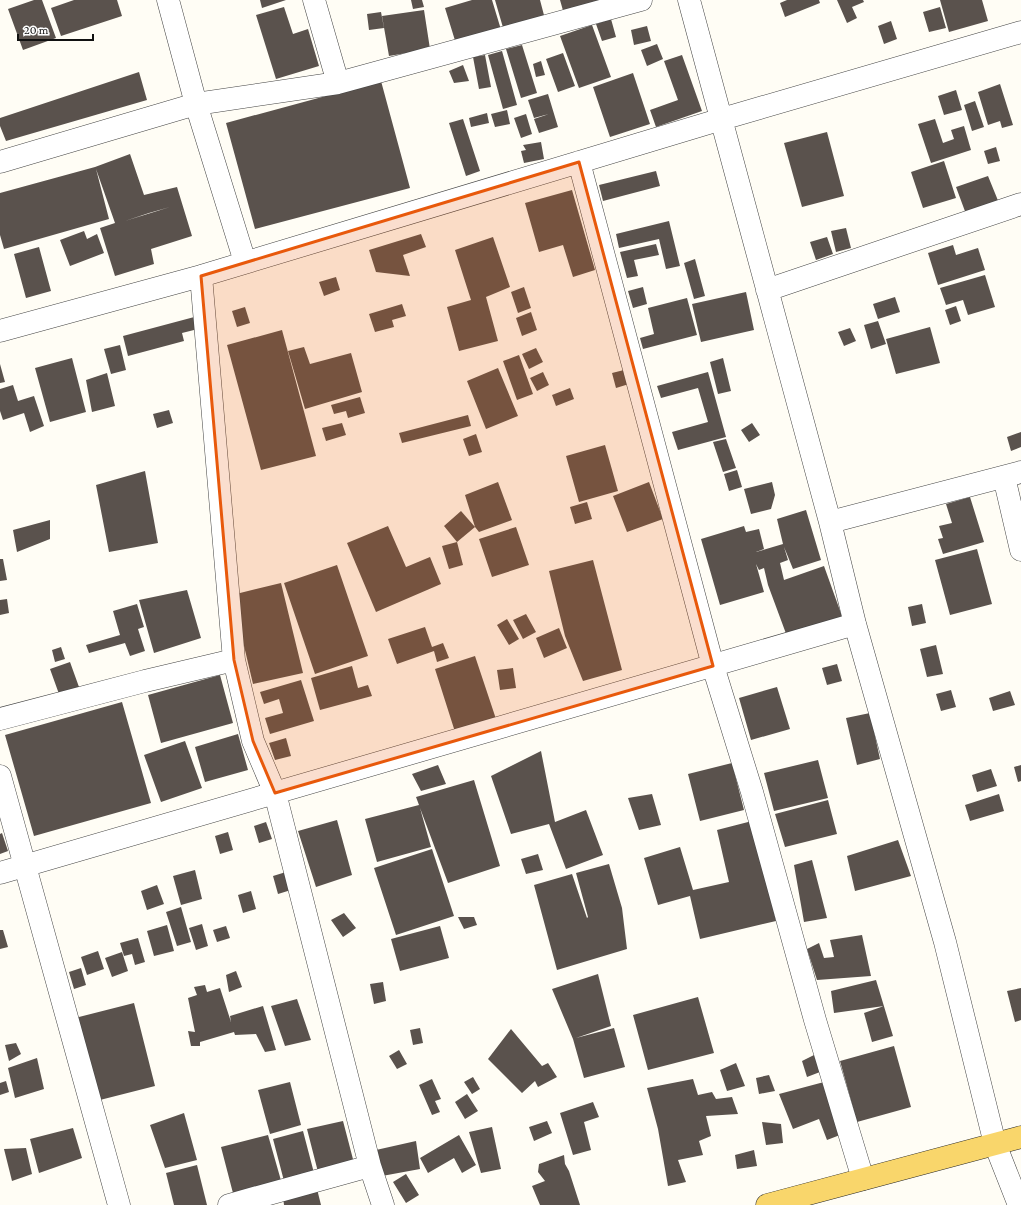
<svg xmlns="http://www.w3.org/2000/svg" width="1021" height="1205" viewBox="0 0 1021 1205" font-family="'Crimson Pro',serif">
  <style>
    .building { fill: #5a524d; fill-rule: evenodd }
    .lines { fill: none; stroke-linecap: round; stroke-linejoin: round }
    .minor-casing { stroke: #444; stroke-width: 23 }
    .primary-casing { stroke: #222; stroke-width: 23 }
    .minor { stroke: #fff; stroke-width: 22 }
    .primary { stroke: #f9d66b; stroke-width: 22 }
    .marked { fill: #e8590c; fill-opacity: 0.2; stroke: #e8590c; stroke-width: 3; stroke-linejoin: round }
  </style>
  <rect width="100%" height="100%" fill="#fffdf5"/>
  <path class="building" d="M 34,0 L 42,0 L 56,38 L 23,50 L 8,9 Z
    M 74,0 L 117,0 L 122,16 L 61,36 L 51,8 Z
    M 260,0 L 286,0 L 262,8 Z
    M 411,0 L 422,0 L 424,7 L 413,9 Z
    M 472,0 L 492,0 L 502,33 L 457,47 L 445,8 Z
    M 495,0 L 540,0 L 545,19 L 504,31 Z
    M 560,0 L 608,0 L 564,14 Z
    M 787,0 L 819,0 L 820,3 L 785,17 L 780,3 Z
    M 837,0 L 863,0 L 864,2 L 852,7 L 857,18 L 847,23 Z
    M 940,0 L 982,0 L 988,21 L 949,32 Z
    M 284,7 L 293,34 L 308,29 L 319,66 L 276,79 L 256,15 Z
    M 940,7 L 946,28 L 929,32 L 923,12 Z
    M 424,10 L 430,49 L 389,56 L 382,16 Z
    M 381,12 L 384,28 L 369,30 L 367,14 Z
    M 611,19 L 616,37 L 602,41 L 596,24 Z
    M 891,21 L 897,39 L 884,44 L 878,26 Z
    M 592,25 L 611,77 L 579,88 L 560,36 Z
    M 647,26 L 651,41 L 634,45 L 631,30 Z
    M 657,44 L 663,59 L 647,66 L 641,50 Z
    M 522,45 L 537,93 L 521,98 L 506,49 Z
    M 502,51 L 517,105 L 503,109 L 488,55 Z
    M 563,53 L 575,86 L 558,92 L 546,59 Z
    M 485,55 L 491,87 L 479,89 L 473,57 Z
    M 682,55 L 702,111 L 656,127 L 650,110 L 678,100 L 664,61 Z
    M 541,61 L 545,75 L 536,77 L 533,64 Z
    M 463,65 L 469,81 L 454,83 L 449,71 Z
    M 139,72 L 147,100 L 6,141 L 0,126 L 0,118 Z
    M 633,73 L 650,124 L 610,137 L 593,87 Z
    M 381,81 L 410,188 L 255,229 L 226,123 Z
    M 1000,84 L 1013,125 L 1002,128 L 1000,121 L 988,125 L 978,92 Z
    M 956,90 L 962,110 L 944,115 L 938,96 Z
    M 548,94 L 558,127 L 539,133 L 534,119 L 549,114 L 534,118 L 528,100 Z
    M 975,101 L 984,127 L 972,131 L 964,105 Z
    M 507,110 L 510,124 L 495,127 L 491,114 Z
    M 487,113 L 489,123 L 471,127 L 469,118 Z
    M 526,114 L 532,134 L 521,138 L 514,118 Z
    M 463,119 L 480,171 L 466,176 L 449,123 Z
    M 935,119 L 943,143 L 954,139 L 951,130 L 964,126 L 971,150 L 931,163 L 918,124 Z
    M 827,132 L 844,196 L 802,207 L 784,143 Z
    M 541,142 L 544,159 L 524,163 L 521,151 L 526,150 L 523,145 Z
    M 996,147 L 1000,161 L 988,164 L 984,151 Z
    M 130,154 L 144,195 L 177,187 L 192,236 L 151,249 L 154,264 L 115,276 L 100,228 L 115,223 L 96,169 L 109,219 L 4,249 L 0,235 L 0,193 L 95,167 ZM 170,207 L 141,216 L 125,221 L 149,213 Z
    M 944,161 L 956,198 L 923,208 L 911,172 Z
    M 656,171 L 660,186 L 603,201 L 599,185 Z
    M 988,176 L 999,203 L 966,214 L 956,187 Z
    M 572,190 L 595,270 L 573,277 L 563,245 L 539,252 L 525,203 Z
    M 669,221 L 680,266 L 666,269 L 659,239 L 619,248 L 616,234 Z
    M 846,228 L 851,248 L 836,252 L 831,231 Z
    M 84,231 L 87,239 L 97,234 L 104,253 L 70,266 L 60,240 Z
    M 421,234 L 426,247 L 403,255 L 410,276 L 376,272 L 369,250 Z
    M 493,237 L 510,287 L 486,297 L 498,341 L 459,351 L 447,307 L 471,300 L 455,250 Z
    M 827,237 L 833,254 L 816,260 L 810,242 Z
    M 656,244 L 659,255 L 634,260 L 638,276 L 627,278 L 620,252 Z
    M 953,245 L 956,255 L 978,248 L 985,270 L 938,285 L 928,253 Z
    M 39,247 L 51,291 L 26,298 L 14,254 Z
    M 695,259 L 705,296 L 694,299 L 684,263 Z
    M 985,275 L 995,307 L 968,315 L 963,300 L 946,305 L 940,288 Z
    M 336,277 L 340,290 L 324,296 L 319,282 Z
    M 524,287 L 531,308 L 518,313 L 511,292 Z
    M 643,287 L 647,304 L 633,308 L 628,291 Z
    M 746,292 L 754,330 L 701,342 L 692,304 Z
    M 895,297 L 900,312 L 878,319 L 873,304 Z
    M 687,298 L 697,335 L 643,349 L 640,338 L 654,334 L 648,308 Z
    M 402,304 L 406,316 L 392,320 L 394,327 L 375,332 L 369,314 Z
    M 956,306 L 961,321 L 950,325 L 945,310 Z
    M 245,307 L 250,323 L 237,327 L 232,311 Z
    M 531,312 L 537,330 L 522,336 L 516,318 Z
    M 198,316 L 202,328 L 182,333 L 184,341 L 128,356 L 123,336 Z
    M 878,321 L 886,344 L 871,349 L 864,325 Z
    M 930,327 L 940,363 L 896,374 L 886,339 Z
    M 850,328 L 856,341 L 844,346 L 838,332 Z
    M 282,330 L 316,456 L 261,470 L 227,345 Z
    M 120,345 L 126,370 L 111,374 L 104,349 Z
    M 304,347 L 310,364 L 351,353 L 362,392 L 305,409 L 288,351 Z
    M 536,348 L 543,362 L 529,369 L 522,354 Z
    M 519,355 L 533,394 L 517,400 L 503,361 Z
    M 72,358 L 86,412 L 50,422 L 35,368 Z
    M 723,358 L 731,391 L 718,394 L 710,362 Z
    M 0,364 L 5,382 L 0,383 Z
    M 498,368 L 518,416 L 486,429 L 467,381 Z
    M 624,370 L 629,384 L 616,388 L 612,373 Z
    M 543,372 L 549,385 L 537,391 L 530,378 Z
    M 708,372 L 726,437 L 678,450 L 672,432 L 708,422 L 698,388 L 661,398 L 657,386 Z
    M 107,373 L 115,406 L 92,412 L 86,380 Z
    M 13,385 L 18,401 L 34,396 L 44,426 L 30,432 L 24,413 L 3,420 L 0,411 L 0,389 Z
    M 570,388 L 574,399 L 556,406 L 552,395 Z
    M 360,397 L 365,413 L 348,418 L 346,411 L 334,414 L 331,405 Z
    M 169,410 L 173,423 L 157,428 L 153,414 Z
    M 468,415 L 471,426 L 402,443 L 399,433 Z
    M 342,423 L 346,435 L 326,441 L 322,428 Z
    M 752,423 L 760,435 L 749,442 L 741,430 Z
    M 1021,432 L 1021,447 L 1011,451 L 1007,437 Z
    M 476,434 L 482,452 L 469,456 L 463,439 Z
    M 726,439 L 736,468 L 723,472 L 713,442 Z
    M 605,445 L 618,491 L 579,502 L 566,456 Z
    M 737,470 L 742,487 L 729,491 L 724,474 Z
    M 145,471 L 158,543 L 109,552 L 96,485 Z
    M 498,482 L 512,520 L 479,532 L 475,527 L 465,495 Z
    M 649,482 L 663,519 L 627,532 L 613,496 Z
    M 772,482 L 775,495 L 771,509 L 751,514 L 744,489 Z
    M 970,497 L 984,542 L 943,554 L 938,539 L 943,538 L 939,526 L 952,523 L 946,504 Z
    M 587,502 L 592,519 L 575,524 L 570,507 Z
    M 806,510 L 821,560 L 793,569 L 784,547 L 788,560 L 780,563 L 784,580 L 824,566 L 843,619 L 788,639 L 768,585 L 764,568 L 759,570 L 756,564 L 764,592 L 720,605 L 701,539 L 744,526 L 746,532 L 759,529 L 764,549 L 756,552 L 783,544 L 777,519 Z
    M 461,511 L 475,527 L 457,542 L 463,565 L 449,569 L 442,546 L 457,542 L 444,526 Z
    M 50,520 L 50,539 L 17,552 L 13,530 Z
    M 388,526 L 406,567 L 430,557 L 441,584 L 376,612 L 347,543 Z
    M 516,527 L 529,565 L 492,577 L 479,539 Z
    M 977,549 L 992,604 L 950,615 L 935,560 Z
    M 0,559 L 3,559 L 7,580 L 0,581 Z
    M 593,560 L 622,670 L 583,681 L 565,636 L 549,571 Z
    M 337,565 L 368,656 L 315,674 L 284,583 Z
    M 281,583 L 303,673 L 253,684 L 232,595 Z
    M 187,590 L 201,638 L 154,653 L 139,600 Z
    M 7,599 L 9,613 L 0,615 L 0,600 Z
    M 137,604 L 144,627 L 138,629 L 145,651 L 130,656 L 125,643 L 89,653 L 86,645 L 120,635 L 113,611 Z
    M 922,604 L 926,623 L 912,626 L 908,607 Z
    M 526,614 L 536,632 L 523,639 L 513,620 Z
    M 507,619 L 519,639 L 509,645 L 497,625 Z
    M 425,627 L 432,647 L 443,643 L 449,658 L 437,662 L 434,651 L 397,664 L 388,639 Z
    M 559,628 L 567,648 L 544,658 L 536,638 Z
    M 936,645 L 943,674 L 927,677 L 920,649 Z
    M 61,647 L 65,659 L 55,662 L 52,650 Z
    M 475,656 L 497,722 L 456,735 L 435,669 Z
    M 70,662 L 79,687 L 59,694 L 50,669 Z
    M 837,664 L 842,681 L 827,685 L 822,668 Z
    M 352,666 L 358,688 L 368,685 L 372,696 L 320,710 L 311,678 Z
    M 513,668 L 516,688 L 500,690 L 497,670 Z
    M 220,675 L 233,723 L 161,743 L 148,695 Z
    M 301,680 L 314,721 L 270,734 L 265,718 L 283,713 L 279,699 L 264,704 L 260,692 Z
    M 777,687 L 790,729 L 751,740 L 739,698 Z
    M 951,690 L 956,707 L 941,711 L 936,694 Z
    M 1010,691 L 1015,705 L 993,711 L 989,698 Z
    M 122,702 L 151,803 L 34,836 L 5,735 Z
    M 870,713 L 880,759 L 857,765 L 846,718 Z
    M 238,734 L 248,770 L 205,782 L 195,747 Z
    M 286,738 L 291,756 L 275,760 L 269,743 Z
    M 185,741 L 202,788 L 161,802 L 144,755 Z
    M 541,751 L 555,822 L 586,810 L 603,855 L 566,869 L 549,824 L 511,834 L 491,776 Z
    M 818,760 L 828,798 L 774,811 L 764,773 Z
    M 732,763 L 744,810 L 700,821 L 688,774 Z
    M 438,765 L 446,784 L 421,791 L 412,774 Z
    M 1021,765 L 1021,781 L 1018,782 L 1014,767 Z
    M 991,769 L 997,786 L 977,792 L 972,775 Z
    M 474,780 L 500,866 L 448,883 L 420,808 L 431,847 L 377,862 L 365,819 L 419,805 L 416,797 Z
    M 652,794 L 661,825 L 639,830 L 628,798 Z
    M 999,794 L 1004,811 L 970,821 L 965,805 Z
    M 828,800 L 837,834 L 785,847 L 775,814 Z
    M 337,820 L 352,875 L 316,887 L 298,831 Z
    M 752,821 L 776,921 L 700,939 L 690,896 L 658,905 L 644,858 L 680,847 L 693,890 L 729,882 L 717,830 Z
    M 266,822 L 272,839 L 259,843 L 254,826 Z
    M 228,832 L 233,850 L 220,854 L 215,836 Z
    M 2,833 L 8,851 L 0,854 L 0,834 Z
    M 898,840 L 911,876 L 855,891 L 847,856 Z
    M 432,849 L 454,916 L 396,935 L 374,868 Z
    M 538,854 L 543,870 L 526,874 L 521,859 Z
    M 812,860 L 827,918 L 804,922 L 794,865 Z
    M 609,864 L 622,908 L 627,949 L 557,970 L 534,885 L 572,874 L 587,918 L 588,917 L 576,873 Z
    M 195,870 L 202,899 L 181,905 L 173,876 Z
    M 286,872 L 291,890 L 278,894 L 273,876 Z
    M 157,885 L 164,904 L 147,910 L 141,891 Z
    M 251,891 L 256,909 L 243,913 L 238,895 Z
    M 181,907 L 191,942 L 177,946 L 166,912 Z
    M 344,913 L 356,928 L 343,937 L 331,920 Z
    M 458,917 L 474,917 L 477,925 L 464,929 Z
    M 202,924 L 208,946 L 196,950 L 189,928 Z
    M 167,925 L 174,951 L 154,956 L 147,931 Z
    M 226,926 L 230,938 L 217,942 L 213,930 Z
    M 440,926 L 449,958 L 400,971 L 391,939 Z
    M 0,930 L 3,930 L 8,947 L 0,949 Z
    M 862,935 L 871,976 L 817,980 L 807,949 L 819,943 L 824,958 L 834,957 L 830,940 Z
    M 138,938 L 145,962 L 135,965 L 132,954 L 124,956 L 120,943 Z
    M 98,951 L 104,969 L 87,975 L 81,957 Z
    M 122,952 L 128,971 L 112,977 L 105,958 Z
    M 81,968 L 86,985 L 74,989 L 69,972 Z
    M 236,971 L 242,987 L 229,992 L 226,975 Z
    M 598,974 L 611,1026 L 576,1038 L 614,1028 L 625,1067 L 584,1078 L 573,1039 L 552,989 Z
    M 876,980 L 893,1036 L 872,1042 L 864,1013 L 884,1006 L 834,1013 L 831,991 Z
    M 383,982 L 386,1001 L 374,1004 L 370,984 Z
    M 205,985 L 207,992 L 220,988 L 231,1022 L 230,1016 L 263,1006 L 276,1050 L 265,1052 L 256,1034 L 235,1035 L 234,1032 L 200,1042 L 200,1046 L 191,1046 L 188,1031 L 195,1032 L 188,998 L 197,995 L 194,987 Z
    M 1021,988 L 1021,1020 L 1015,1022 L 1007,991 Z
    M 698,997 L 714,1053 L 648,1070 L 633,1015 Z
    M 297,999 L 311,1040 L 285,1046 L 271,1006 Z
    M 134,1003 L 155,1086 L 96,1101 L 75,1018 Z
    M 420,1028 L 423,1043 L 413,1045 L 410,1030 Z
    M 511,1029 L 542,1066 L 548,1063 L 557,1077 L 538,1087 L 535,1081 L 522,1093 L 488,1059 Z
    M 16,1043 L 21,1054 L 9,1061 L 5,1045 Z
    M 894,1046 L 911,1107 L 857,1122 L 840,1061 Z
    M 399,1050 L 407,1064 L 397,1069 L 389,1056 Z
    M 814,1055 L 820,1072 L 807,1077 L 802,1061 Z
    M 37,1058 L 44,1089 L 15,1098 L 8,1068 Z
    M 736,1063 L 745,1086 L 727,1091 L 720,1070 Z
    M 769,1075 L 775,1091 L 759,1094 L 756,1078 Z
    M 473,1077 L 480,1089 L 472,1094 L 464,1082 Z
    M 432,1079 L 441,1099 L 435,1101 L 440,1112 L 432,1115 L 419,1085 Z
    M 693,1079 L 698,1095 L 712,1092 L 716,1099 L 732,1097 L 738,1114 L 706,1116 L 711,1136 L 699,1141 L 703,1155 L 678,1160 L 686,1182 L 668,1186 L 658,1129 L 647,1088 Z
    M 6,1081 L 9,1092 L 0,1095 L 0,1083 Z
    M 290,1082 L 301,1125 L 270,1134 L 258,1090 Z
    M 824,1082 L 840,1135 L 827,1140 L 819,1119 L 793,1129 L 779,1094 Z
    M 467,1094 L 478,1111 L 465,1119 L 455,1102 Z
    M 593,1102 L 599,1117 L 584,1122 L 591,1150 L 573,1155 L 560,1113 Z
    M 184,1113 L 197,1160 L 165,1168 L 150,1125 Z
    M 343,1121 L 354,1163 L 318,1172 L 307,1129 Z
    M 547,1121 L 552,1133 L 534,1141 L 529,1127 Z
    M 762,1122 L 781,1124 L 783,1143 L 766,1145 Z
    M 492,1127 L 501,1169 L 481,1173 L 469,1132 Z
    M 73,1128 L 82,1158 L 39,1173 L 30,1139 Z
    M 303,1131 L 314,1173 L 284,1181 L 273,1139 Z
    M 268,1135 L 282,1184 L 234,1197 L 221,1147 Z
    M 459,1135 L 476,1165 L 462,1173 L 454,1158 L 428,1173 L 420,1158 Z
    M 416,1141 L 420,1169 L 382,1176 L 376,1150 Z
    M 26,1148 L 32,1174 L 12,1181 L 4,1149 Z
    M 754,1150 L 757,1166 L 737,1169 L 735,1155 Z
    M 564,1155 L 565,1164 L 569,1171 L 580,1205 L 540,1205 L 532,1186 L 545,1181 L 538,1172 L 539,1164 Z
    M 197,1165 L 207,1205 L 174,1205 L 166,1173 Z
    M 406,1174 L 419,1195 L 406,1203 L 393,1182 Z
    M 317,1189 L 321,1205 L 284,1205 L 283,1197 Z"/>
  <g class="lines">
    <defs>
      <path id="minor" d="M 168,0 L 196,104 L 245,262
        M 314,0 L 338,83
        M 689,0 L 830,522 L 855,624 L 945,942 L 995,1144 L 1019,1205
        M 0,162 L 196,104 L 338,83 L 641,0
        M 579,162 L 713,666 L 752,792 L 815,1020 L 863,1179
        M 201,276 L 234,660 L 253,741 L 275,793 L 370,1166 L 383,1205
        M 767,290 L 1021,204
        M 0,331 L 201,276 L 722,119 L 1021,32
        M 1004,477 L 1021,550
        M 830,522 L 1021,472
        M 0,719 L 145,681 L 234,660
        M 0,776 L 119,1205
        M 0,873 L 855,624
        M 229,1205 L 370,1166"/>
      <path id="primary" d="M 767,1205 L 1021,1137"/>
    </defs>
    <use href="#minor" class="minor-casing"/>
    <use href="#primary" class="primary-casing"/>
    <use href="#minor" class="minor"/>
    <use href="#primary" class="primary"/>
  </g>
  <path class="marked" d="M 579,162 L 713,666 L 275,793 L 253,741 L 234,660 L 201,276 Z"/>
  <path d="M18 34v6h75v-6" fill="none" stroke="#111111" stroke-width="2"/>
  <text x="24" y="34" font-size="12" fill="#111111" stroke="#ffffff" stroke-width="3" paint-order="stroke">20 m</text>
</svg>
